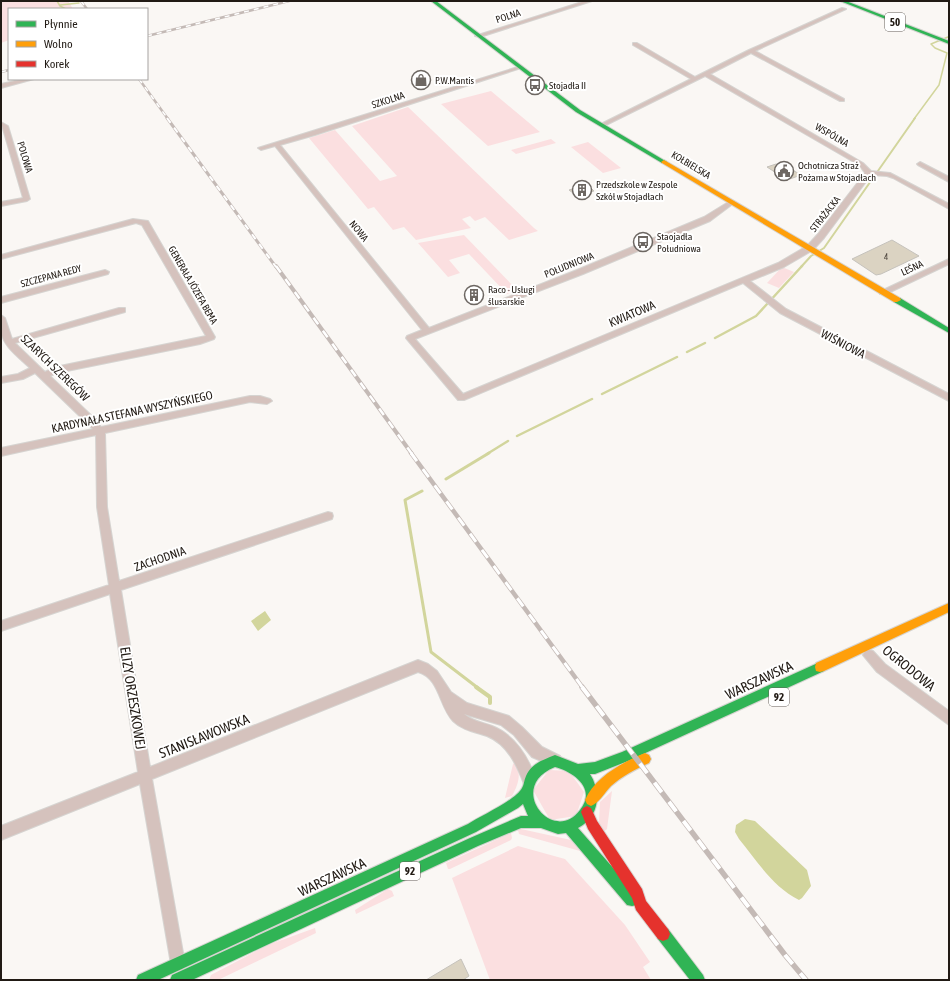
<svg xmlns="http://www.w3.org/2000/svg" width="950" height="981" viewBox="0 0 950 981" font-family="'Asap Condensed',sans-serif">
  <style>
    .green { fill: #fbdfe0 }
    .water { fill: #d2d59c }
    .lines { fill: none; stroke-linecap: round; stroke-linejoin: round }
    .stream-far4 { stroke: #d2d59c; stroke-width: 1.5 }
    .stream-far3 { stroke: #d2d59c; stroke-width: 2 }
    .stream-far2 { stroke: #d2d59c; stroke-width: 2.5 }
    .stream-far1 { stroke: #d2d59c; stroke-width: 3 }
    .stream { stroke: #d2d59c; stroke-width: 4 }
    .building { fill: #dbd3c2; stroke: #c5c2bc }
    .street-casing { stroke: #d6d4d1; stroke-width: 2 }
    .fast-casing { stroke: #d6d4d1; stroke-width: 2 }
    .slow-casing { stroke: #d6d4d1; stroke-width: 2 }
    .jam-casing { stroke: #d6d4d1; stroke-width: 2 }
    .street { fill: #d5c2bd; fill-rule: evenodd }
    .fast { fill: #30b455; fill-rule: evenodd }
    .slow { fill: #ff9f0a; fill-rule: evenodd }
    .jam { fill: #e5322d; fill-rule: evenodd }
    .rail-far4-casing { stroke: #c4bab6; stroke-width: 2.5 }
    .rail-far3-casing { stroke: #c4bab6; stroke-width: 3 }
    .rail-far2-casing { stroke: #c4bab6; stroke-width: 4 }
    .rail-far1-casing { stroke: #c4bab6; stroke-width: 4.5 }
    .rail-casing { stroke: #c4bab6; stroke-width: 5.5 }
    .rail-far4 { stroke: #fff; stroke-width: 1.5; stroke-dasharray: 5; stroke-linecap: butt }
    .rail-far3 { stroke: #fff; stroke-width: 2; stroke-dasharray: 6; stroke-linecap: butt }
    .rail-far2 { stroke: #fff; stroke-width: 2.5; stroke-dasharray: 8; stroke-linecap: butt }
    .rail-far1 { stroke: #fff; stroke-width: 3; stroke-dasharray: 10; stroke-linecap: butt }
    .rail { stroke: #fff; stroke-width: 4; stroke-dasharray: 12; stroke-linecap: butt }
    .labels { text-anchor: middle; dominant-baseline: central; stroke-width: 4; stroke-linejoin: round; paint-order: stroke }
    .far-number-label { font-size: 9px; fill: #504840 }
    .far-street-label { font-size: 10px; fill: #211a14; stroke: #fff }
    .far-poi-label { font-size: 10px; fill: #211a14; stroke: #fff; text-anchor: start }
    .shield { fill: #fff; stroke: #645f5a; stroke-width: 1 }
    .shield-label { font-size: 11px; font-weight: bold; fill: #211a14 }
    .street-label { font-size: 12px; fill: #211a14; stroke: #fff }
    .near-street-label { font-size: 14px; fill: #211a14; stroke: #fff }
  </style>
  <rect width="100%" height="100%" fill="#faf7f4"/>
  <path class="green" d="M 1,1 L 68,1 L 73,9 L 9,9 L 9,40 L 1,43 Z
    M 491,91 L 540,132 L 488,146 L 441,104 Z
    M 408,107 L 534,228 L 538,231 L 509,240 L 485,217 L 475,221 L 470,216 L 462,219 L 471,228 L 416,240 L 404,227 L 393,230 L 374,207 L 368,209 L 309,138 L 335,130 L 380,181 L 397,176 L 352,126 Z
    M 551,139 L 556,143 L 516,154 L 511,150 Z
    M 588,142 L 621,168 L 603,173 L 571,147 Z
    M 464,235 L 517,290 L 507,294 L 469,254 L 449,260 L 460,273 L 448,277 L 418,243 Z
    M 782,267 L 794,272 L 779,288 L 767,283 Z
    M 516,761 C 521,775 519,783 512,796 L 505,798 L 513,764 Z
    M 549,770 L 569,771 L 584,792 L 576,816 L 550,820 L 533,790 Z
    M 612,791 L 607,829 L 602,833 L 599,823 L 600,802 Z
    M 521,829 L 571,840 L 580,851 L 519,834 L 518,830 Z
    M 511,833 L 512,838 L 511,840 L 450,869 L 448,869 L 446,863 Z
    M 518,846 L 565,859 L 625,925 L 650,962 L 643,967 L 651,980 L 490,980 L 452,878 Z
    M 388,889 L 392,891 L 394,896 L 356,914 L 355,910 Z
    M 315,928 L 316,933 L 218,980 L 209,980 L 211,975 L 268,945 Z"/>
  <path class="water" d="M 265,611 L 271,620 L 258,631 L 251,621 Z
    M 745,819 L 755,821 L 807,870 L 811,886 L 802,898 L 799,900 C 773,887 757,861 739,839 L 735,832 L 736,825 Z"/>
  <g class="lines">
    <path class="stream-far4" d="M 57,1 L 60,6 L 66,9
      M 85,1 L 87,1
      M 60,5 L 79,3
      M 914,119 L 939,85 L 947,53 L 935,48 L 931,44 L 948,37"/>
    <path class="stream-far3" d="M 801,267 L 811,256 L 824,248 L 915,118"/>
    <path class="stream-far2" d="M 715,338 L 756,316 L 802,266
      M 687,352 L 705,343
      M 602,394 L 677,357
      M 517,436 L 592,399
      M 487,454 L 508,441"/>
    <path class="stream-far1" d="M 446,479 L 489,453
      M 422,491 L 405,500 L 431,652 L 478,688"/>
    <path class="stream" d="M 476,687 L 490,697 L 490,703"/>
  </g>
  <path class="building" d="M 776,164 L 781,167 L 786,166 L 801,175 L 787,180 L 767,167 Z
    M 587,184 L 594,191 L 577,196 L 569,190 Z
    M 892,240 L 919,256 L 881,274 L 876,275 L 852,259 Z
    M 461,959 L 469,976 L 463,980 L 426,980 Z"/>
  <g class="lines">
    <defs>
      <path id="street" d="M 585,1 L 592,1 L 480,37 L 475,36 Z
        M 842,8 L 846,9 L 755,51 L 844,99 L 844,101 L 840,101 L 751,53 L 710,74 L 863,163 L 871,171 L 890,173 L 949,204 L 949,209 L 893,178 L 887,176 L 871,175 L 824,238 L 813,250 L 784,267 L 750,281 L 786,309 L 949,394 L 949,401 L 780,313 L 743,283 L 464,400 L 458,400 L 406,338 L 407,336 L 422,330 L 275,146 L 261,150 L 258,148 L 521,66 L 521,68 L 315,135 L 280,145 L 429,328 L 577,270 L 704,217 L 730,201 L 734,201 L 734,203 L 710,221 L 583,274 L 415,339 L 463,394 L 778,263 L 807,246 L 818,234 L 865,173 L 859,165 L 705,76 L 604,126 L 599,125 L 691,79 L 633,45 L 633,43 L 637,43 L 695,77 L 749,50 Z
        M 24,79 L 34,79 L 1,88 L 1,84 Z
        M 1,122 L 8,126 L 30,199 L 27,201 L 1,206 L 1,202 L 23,198 Z
        M 920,162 L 949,177 L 949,182 L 918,165 L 917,164 Z
        M 133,219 L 148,221 L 215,337 L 214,339 L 200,344 L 57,373 L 50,376 L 96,420 L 101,427 L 250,396 L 260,396 L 270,399 L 272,401 L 267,404 L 250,402 L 105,433 L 107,507 L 119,581 L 328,512 L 332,513 L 333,516 L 332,519 L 121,590 L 150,767 L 418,660 L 428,664 L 437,671 L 451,692 L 467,703 L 509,716 L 522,727 L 542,747 L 560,756 L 561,761 L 560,766 L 555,767 L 532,757 L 514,735 L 501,725 L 464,714 C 472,721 482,722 492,726 C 515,735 528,757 536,779 L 534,784 L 529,786 L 524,784 C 517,765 507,744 487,736 C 475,732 462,730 453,721 C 439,707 440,678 418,672 L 152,779 L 185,964 L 183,969 L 178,971 L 173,969 L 171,964 L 140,784 L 1,840 L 1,826 L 138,772 L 110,594 L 1,631 L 1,621 L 109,585 L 97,507 L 96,435 L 1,456 L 1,448 L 93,429 L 35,373 L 23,379 L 1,383 L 1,377 L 18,374 L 30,368 C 20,358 3,347 1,331 C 0,326 1,320 1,315 L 5,318 L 12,339 L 119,308 L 125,308 L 125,312 L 15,343 L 45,372 L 55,367 L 206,336 L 142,225 L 136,223 L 1,259 L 1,255 Z
        M 949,259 L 949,264 L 886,294 L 880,294 L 879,292 Z
        M 105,270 L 109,272 L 108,274 L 1,303 L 1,297 Z
        M 869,650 L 873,651 L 885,664 L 949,711 L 949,725 L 877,672 L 863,655 L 865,651 Z"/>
      <path id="fast" d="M 431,1 L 436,1 L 580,110 L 667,162 L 662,163 L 576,112 Z
        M 840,1 L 846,1 L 949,41 L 949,44 Z
        M 894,298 L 900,298 L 949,328 L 949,333 L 894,302 Z
        M 820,662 L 824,663 L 825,667 L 824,671 L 628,761 L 595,774 L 590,774 C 602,793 599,817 578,828 L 637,895 L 638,900 L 637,905 L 632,906 L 627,905 L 566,833 L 558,834 L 541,828 L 521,828 L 478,846 L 192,980 L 170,980 L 172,975 L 470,838 L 521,816 L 528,816 L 523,804 L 518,808 L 476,832 L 158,980 L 136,980 L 138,975 L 468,824 C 480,816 516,800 522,788 C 524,785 524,780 526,776 C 532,763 543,760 555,755 L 578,764 L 595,762 L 622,752 ZM 555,767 C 574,772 597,789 580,810 C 553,846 505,787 555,767 Z
        M 663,927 L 668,929 L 703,975 L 705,980 L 690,980 L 658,939 L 656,934 L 658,929 Z"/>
      <path id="slow" d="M 664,160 L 900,298 L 901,300 L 897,302 L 894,302 L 662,163 L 661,162 Z
        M 949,603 L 949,612 L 824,671 L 820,672 L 816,671 L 815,667 L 816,663 Z
        M 645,753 L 649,755 L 651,759 L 649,763 C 636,769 622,776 611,786 C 605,792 599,803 591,806 L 587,804 L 585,800 C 595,777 623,762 645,753 Z"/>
      <path id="jam" d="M 587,806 L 591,808 L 597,821 L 642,889 L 646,901 L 668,929 L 670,934 L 668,939 L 663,941 L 658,939 L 636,910 L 632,898 L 588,829 L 581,812 L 583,808 Z"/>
    </defs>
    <use href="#street" class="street-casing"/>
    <use href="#fast" class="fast-casing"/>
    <use href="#slow" class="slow-casing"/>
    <use href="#jam" class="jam-casing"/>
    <use href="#street" class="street"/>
    <use href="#fast" class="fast"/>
    <use href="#slow" class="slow"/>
    <use href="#jam" class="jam"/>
    <defs>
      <path id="rail-far4" d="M 81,1 L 87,9
        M 147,36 L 289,1
        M 1,72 L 9,70
        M 139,79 L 168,119"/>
      <path id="rail-far3" d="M 167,118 L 276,267"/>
      <path id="rail-far2" d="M 276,266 L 412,454"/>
      <path id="rail-far1" d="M 411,453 L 583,688"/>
      <path id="rail" d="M 582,687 L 785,955 L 806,980"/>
    </defs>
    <use href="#rail-far4" class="rail-far4-casing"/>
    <use href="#rail-far3" class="rail-far3-casing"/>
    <use href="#rail-far2" class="rail-far2-casing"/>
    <use href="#rail-far1" class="rail-far1-casing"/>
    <use href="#rail" class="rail-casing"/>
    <use href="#rail-far4" class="rail-far4"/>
    <use href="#rail-far3" class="rail-far3"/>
    <use href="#rail-far2" class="rail-far2"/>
    <use href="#rail-far1" class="rail-far1"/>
    <use href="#rail" class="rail"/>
  </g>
  <defs>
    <symbol id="shop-ring" viewBox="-11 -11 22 22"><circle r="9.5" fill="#fff" stroke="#6d6762" stroke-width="1.5"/><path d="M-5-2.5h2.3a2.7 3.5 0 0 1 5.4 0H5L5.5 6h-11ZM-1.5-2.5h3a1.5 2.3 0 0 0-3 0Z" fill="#6d6762"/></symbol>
    <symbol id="bus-ring" viewBox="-11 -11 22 22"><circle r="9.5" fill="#fff" stroke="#6d6762" stroke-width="1.5"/><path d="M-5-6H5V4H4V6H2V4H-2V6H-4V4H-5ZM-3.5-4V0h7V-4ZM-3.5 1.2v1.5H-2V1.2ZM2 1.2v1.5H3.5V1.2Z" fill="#6d6762"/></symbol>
    <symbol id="civic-ring" viewBox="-11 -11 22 22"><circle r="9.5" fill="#fff" stroke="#6d6762" stroke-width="1.5"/><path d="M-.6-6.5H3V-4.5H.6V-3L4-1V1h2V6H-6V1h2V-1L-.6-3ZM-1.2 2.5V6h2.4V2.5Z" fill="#6d6762"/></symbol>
    <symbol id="building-ring" viewBox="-11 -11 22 22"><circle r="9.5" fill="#fff" stroke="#6d6762" stroke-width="1.5"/><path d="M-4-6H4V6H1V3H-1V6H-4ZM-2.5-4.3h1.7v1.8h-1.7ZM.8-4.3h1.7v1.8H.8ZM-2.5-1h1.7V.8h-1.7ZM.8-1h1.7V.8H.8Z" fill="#6d6762"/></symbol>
  </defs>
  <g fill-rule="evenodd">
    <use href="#shop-ring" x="410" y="69" width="22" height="22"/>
    <use href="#bus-ring" x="524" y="74" width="22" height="22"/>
    <use href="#civic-ring" x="773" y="160" width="22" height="22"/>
    <use href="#building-ring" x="571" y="179" width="22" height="22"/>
    <use href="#bus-ring" x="632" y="231" width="22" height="22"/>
    <use href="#building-ring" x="463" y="284" width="22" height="22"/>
  </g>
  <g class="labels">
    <g class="far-number-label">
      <text x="886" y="257">4</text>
    </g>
    <g class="far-street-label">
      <text transform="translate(508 16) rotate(-18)">POLNA</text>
      <text transform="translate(388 100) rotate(-18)">SZKOLNA</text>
      <text transform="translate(832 135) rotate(30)">WSPÓLNA</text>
      <text transform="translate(25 157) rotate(73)">POLOWA</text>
      <text transform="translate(691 165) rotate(31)">KOŁBIELSKA</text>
      <text transform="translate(825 214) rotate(-52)">STRAŻACKA</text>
      <text transform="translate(359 231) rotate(51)">NOWA</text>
      <text transform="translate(569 265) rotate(-22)">POŁUDNIOWA</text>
      <text transform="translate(912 268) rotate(-25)">LEŚNA</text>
      <text transform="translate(51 276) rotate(-15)">SZCZEPANA REDY</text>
      <text transform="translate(193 285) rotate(60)">GENERAŁA JÓZEFA BEMA</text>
    </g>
    <g class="far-poi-label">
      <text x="435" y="80">P.W.Mantis</text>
      <text x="549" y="85">Stojadła II</text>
      <text x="798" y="165">Ochotnicza Straż<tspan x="798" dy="12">Pożarna w Stojadłach</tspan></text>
      <text x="596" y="184">Przedszkole w Zespole<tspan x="596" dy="12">Szkół w Stojadłach</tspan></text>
      <text x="657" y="236">Staojadła<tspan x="657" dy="12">Południowa</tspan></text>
      <text x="488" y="289">Raco - Usługi<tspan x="488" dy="12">ślusarskie</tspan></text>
    </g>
    <g class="shield">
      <rect x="885" y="13" width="20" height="18" rx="3"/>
      <rect x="769" y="688" width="20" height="18" rx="3"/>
      <rect x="400" y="862" width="20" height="18" rx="3"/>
    </g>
    <g class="shield-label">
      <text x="895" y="22">50</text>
      <text x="779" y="697">92</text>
      <text x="410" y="871">92</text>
    </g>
    <g class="street-label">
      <text transform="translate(632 314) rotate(-23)">KWIATOWA</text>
      <text transform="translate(843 344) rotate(28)">WIŚNIOWA</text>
      <text transform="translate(55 368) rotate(44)">SZARYCH SZEREGÓW</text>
      <text transform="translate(132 412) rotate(-12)">KARDYNAŁA STEFANA WYSZYŃSKIEGO</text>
      <text transform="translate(160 559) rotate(-19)">ZACHODNIA</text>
    </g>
    <g class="near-street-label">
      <text transform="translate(909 668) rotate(39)">OGRODOWA</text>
      <text transform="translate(759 680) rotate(-25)">WARSZAWSKA</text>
      <text transform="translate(133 698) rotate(81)">ELIZY ORZESZKOWEJ</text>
      <text transform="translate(204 736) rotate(-22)">STANISŁAWOWSKA</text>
      <text transform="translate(332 877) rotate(-25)">WARSZAWSKA</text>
    </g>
  </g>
  <rect width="950" height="981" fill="none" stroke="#211a14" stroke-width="4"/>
  <rect x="8" y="8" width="140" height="72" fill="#ffffff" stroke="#a6a3a1"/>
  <rect x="16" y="21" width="20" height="6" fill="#30b455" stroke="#a6a3a1"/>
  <text x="44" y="28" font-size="12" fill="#211a14">Płynnie</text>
  <rect x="16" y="41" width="20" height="6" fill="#ff9f0a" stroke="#a6a3a1"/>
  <text x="44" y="48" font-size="12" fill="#211a14">Wolno</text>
  <rect x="16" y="61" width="20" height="6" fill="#e5322d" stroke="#a6a3a1"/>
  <text x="44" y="68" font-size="12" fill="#211a14">Korek</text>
</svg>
